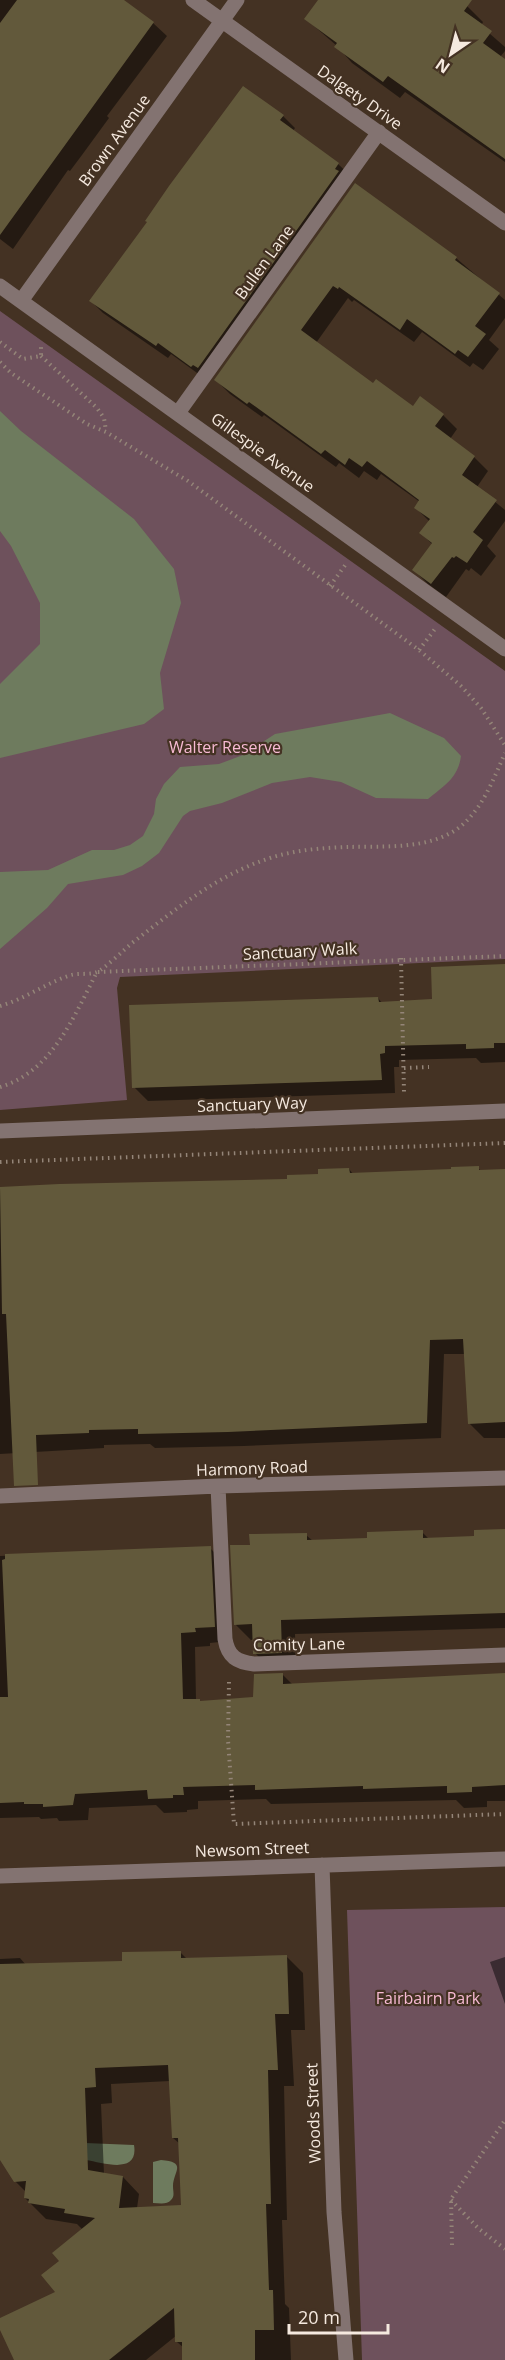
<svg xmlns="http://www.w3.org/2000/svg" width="505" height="2360" viewBox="0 0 505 2360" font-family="'Open Sans',sans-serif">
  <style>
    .green { fill: #6e515c }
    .water { fill: #6e7b5e }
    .shadow { fill: #0007; fill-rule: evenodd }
    .building { fill: #62593b; fill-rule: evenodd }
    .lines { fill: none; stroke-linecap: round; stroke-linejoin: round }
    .path { stroke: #948578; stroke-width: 4; stroke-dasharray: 1.5 4.5; stroke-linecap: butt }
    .minor { stroke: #837371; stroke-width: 15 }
    .labels { text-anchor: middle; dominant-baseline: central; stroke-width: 4.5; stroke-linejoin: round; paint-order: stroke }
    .street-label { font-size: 16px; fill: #f5e9df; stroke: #443223 }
    .park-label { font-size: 16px; fill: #f7bad3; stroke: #443223 }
  </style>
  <rect width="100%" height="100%" fill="#443223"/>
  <path class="green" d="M 0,311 L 505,671 L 505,959 L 120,977 L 117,988 L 127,1100 L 0,1110 Z
    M 505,1907 L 505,2360 L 362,2360 L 347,1910 Z"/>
  <path class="water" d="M 0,411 L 21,431 L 134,519 L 174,569 L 181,603 L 160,673 L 164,709 L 144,724 L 0,758 L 0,684 L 40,644 L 40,603 L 11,546 L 0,531 Z
    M 390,713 L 444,738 L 461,756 C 458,778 445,785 428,799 L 376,798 L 341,782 L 310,777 L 272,783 L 222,803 L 190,811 L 183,816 L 159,853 L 142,866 L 123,875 L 68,884 L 47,908 L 0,949 L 0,872 L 48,870 L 92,850 L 114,850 L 130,845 L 143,836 L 154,814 L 156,799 L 164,784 L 180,767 L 219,764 L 243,755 L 275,734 Z
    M 85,2143 L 134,2145 C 139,2175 104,2163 86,2160 Z
    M 161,2160 C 188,2162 173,2172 173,2186 C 173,2192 175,2196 171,2200 C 167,2205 159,2203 153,2203 L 153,2162 Z"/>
  <path class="shadow" d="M 0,0 L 122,0 L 153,23 L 167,36 L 107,116 L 109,118 L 82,155 L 70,171 L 68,170 L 13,249 L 0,239 Z
    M 320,0 L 459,0 L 467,6 L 483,22 L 481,26 L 505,47 L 505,51 L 500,57 L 505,61 L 505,162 L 405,92 L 400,98 L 352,63 L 337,46 L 306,19 Z
    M 283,116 L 295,128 L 293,131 L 338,164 L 351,176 L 204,378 L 171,354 L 168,358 L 103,313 L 91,301 Z
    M 355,185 L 456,258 L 505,300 L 505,318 L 489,340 L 499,349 L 483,370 L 473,363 L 470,367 L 422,332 L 414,342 L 354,300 L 352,302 L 348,298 L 316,343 L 373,385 L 413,408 L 443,415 L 457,429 L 450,439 L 474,457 L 488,471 L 477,487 L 505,510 L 505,521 L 487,546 L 496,556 L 481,576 L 471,568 L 469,571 L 466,569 L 446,597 L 428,584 L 414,570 L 432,544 L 421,533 L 430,522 L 416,508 L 420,502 L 381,474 L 377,480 L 364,471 L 359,478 L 339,463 L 336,467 L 264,415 L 262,417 L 230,394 L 216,380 Z
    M 505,966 L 505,1062 L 481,1063 L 476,1058 L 399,1060 L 399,1067 L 394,1067 L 395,1093 L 148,1101 L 134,1087 L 378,998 L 383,1004 L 433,1001 Z
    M 478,1168 L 482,1172 L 505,1171 L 505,1438 L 484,1438 L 469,1423 L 465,1354 L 444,1354 L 441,1438 L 244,1446 L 155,1448 L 150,1444 L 104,1445 L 104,1448 L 0,1454 L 0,1189 L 59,1185 L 289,1180 L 349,1169 L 354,1175 Z
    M 505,1531 L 505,1628 L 295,1634 L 296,1668 L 270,1668 L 255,1653 L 254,1639 L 251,1640 L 236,1625 L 251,1546 L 306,1535 L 313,1541 L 369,1540 L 422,1532 L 429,1539 L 476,1537 Z
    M 210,1548 L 225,1563 L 229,1641 L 210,1643 L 210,1646 L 195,1647 L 196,1700 L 201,1702 L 255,1698 L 282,1674 L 293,1685 L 505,1675 L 505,1801 L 487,1801 L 487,1807 L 464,1808 L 456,1800 L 271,1804 L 266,1799 L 198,1801 L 198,1809 L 187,1810 L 187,1812 L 164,1813 L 156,1805 L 89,1808 L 88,1820 L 59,1821 L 57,1818 L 41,1819 L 39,1817 L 0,1818 L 0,1556 Z
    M 180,1952 L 187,1959 L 287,1957 L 303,1973 L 305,2030 L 291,2030 L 294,2086 L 284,2086 L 287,2220 L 282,2220 L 285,2304 L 289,2308 L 291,2360 L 184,2360 L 184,2348 L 177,2342 L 177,2335 L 146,2360 L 16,2360 L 0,2327 L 0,2320 L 58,2293 L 61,2261 L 83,2230 L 77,2224 L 46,2219 L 25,2198 L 26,2192 L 15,2181 L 0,2157 L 0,1959 L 20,1958 L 26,1965 L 124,1962 ZM 170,2081 L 173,2138 L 180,2144 L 183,2206 L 137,2208 L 139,2194 L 123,2177 L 104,2174 L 101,2104 L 112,2103 L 111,2084 Z
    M 505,1957 L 505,2004 L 490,1962 Z"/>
  <path class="building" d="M 17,0 L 124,0 L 154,22 L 0,235 L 0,23 Z
    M 318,0 L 472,0 L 464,11 L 492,31 L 483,43 L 505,59 L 505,159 L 388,76 L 383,82 L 334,47 L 337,43 L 304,19 Z
    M 243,86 L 284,115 L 280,120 L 339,163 L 335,169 L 339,171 L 198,368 L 193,365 L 191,367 L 158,343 L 156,346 L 89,301 L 147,222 L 145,221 L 169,186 Z
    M 355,183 L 457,257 L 455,260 L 500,293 L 475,326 L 486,334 L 468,357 L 458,350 L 455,354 L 407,319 L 400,330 L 339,287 L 338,289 L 333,286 L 301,330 L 373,383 L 376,379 L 413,406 L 420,396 L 444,414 L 435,426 L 475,456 L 462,475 L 497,500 L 473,532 L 483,540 L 467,563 L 456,556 L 454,558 L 452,557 L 431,584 L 412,570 L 432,543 L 419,533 L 430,519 L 414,508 L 419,500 L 367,461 L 362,467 L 349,458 L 345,465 L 325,450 L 321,454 L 249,402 L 247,404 L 214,380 Z
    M 505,964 L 505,1043 L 494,1043 L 494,1048 L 466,1049 L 466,1044 L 385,1046 L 385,1053 L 380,1054 L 382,1080 L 132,1088 L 129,1005 L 378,997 L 379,1002 L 432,999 L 431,967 Z
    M 479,1166 L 479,1170 L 505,1169 L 505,1422 L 468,1424 L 463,1339 L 430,1340 L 427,1423 L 228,1432 L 138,1434 L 138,1429 L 89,1430 L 89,1433 L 36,1435 L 38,1485 L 14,1486 L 6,1314 L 2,1314 L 0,1187 L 59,1184 L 287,1179 L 287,1175 L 318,1174 L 318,1169 L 349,1168 L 350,1173 L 451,1169 L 451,1167 Z
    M 505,1529 L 505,1613 L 281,1620 L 282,1653 L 253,1654 L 252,1624 L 234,1625 L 230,1545 L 250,1545 L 249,1534 L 307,1533 L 307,1540 L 367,1538 L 367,1532 L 423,1530 L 423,1538 L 474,1536 L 474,1530 Z
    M 211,1546 L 215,1627 L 195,1628 L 196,1632 L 181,1633 L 183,1699 L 200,1699 L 200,1701 L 253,1697 L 254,1674 L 283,1673 L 283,1684 L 505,1673 L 505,1785 L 472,1787 L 472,1792 L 447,1793 L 447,1786 L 363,1789 L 363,1786 L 255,1790 L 255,1785 L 183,1787 L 184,1795 L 173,1795 L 173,1798 L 148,1799 L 147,1790 L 75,1794 L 73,1805 L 43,1807 L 43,1804 L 24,1804 L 24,1802 L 0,1803 L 0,1697 L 8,1697 L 2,1560 L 5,1559 L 5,1554 Z
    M 181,1951 L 181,1958 L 287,1955 L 289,2014 L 275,2014 L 278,2070 L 268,2070 L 271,2204 L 266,2204 L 269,2290 L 273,2290 L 274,2330 L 255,2330 L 255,2360 L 182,2360 L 182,2342 L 175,2342 L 174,2308 L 109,2360 L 14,2360 L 0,2330 L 0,2318 L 55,2292 L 41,2275 L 59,2261 L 52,2253 L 95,2218 L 64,2213 L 65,2209 L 28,2203 L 29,2199 L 24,2198 L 26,2181 L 14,2182 L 0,2160 L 0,1964 L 122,1961 L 122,1952 ZM 168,2065 L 172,2138 L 178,2138 L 181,2205 L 119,2208 L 123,2176 L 88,2170 L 85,2088 L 96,2087 L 95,2068 Z"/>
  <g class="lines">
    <path class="path" d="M 0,342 L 23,359 L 41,356 L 41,346
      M 41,356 L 97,408 L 104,418 L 106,431
      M 0,362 L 11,373 L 87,424 L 106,432 L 188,481 L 419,650 L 461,686 L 481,708 L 505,745
      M 330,586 L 346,564
      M 419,650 L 435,629
      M 401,958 L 404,1092
      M 0,1006 C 25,999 46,983 71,975 C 79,973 90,975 97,972 C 104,969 125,949 132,943 C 176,909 217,875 270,858 C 295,850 321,848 347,847 C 382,846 427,850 457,829 C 482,811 493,780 505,753
      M 404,1068 L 429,1067
      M 0,1087 C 52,1072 74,1016 97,972 L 505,956
      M 0,1162 L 505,1143
      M 229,1682 L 228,1740 L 234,1824 L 505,1814
      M 451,2200 L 478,2228 L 505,2249
      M 452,2245 L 451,2199 L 505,2120"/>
    <path class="minor" d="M 193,0 L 505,223
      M 0,286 L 505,649
      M 21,301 L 237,0
      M 178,413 L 379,132
      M 0,1131 L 505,1111
      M 218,1486 L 225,1639 C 228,1657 237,1662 254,1664 L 505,1655
      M 0,1496 L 218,1486 L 505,1478
      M 322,1865 L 334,2212 L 346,2360
      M 0,1876 L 505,1859"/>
  </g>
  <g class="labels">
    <g class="street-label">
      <text transform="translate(360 97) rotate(35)">Dalgety Drive</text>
      <text transform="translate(114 140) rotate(-54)">Brown Avenue</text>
      <text transform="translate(264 262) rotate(-54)">Bullen Lane</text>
      <text transform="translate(263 452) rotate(36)">Gillespie Avenue</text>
      <text transform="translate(300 951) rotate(-3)">Sanctuary Walk</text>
      <text transform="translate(252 1104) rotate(-2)">Sanctuary Way</text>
      <text transform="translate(252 1468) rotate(-2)">Harmony Road</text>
      <text transform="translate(299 1644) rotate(-1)">Comity Lane</text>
      <text transform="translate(252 1849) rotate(-2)">Newsom Street</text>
      <text transform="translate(313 2113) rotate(-92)">Woods Street</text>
    </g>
    <g class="park-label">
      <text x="225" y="747">Walter Reserve</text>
      <text x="428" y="1998">Fairbairn Park</text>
    </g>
  </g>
  <g transform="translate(451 54) rotate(215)" stroke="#443223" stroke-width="4.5" paint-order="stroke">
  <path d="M0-4.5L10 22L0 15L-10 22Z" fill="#f5e9df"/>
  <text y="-9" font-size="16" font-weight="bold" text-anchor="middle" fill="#f5e9df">N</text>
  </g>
  <path d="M289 2324v9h99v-9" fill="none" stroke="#f5e9df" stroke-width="3"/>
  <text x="298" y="2324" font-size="18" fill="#f5e9df" stroke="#443223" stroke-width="4.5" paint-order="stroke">20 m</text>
</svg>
